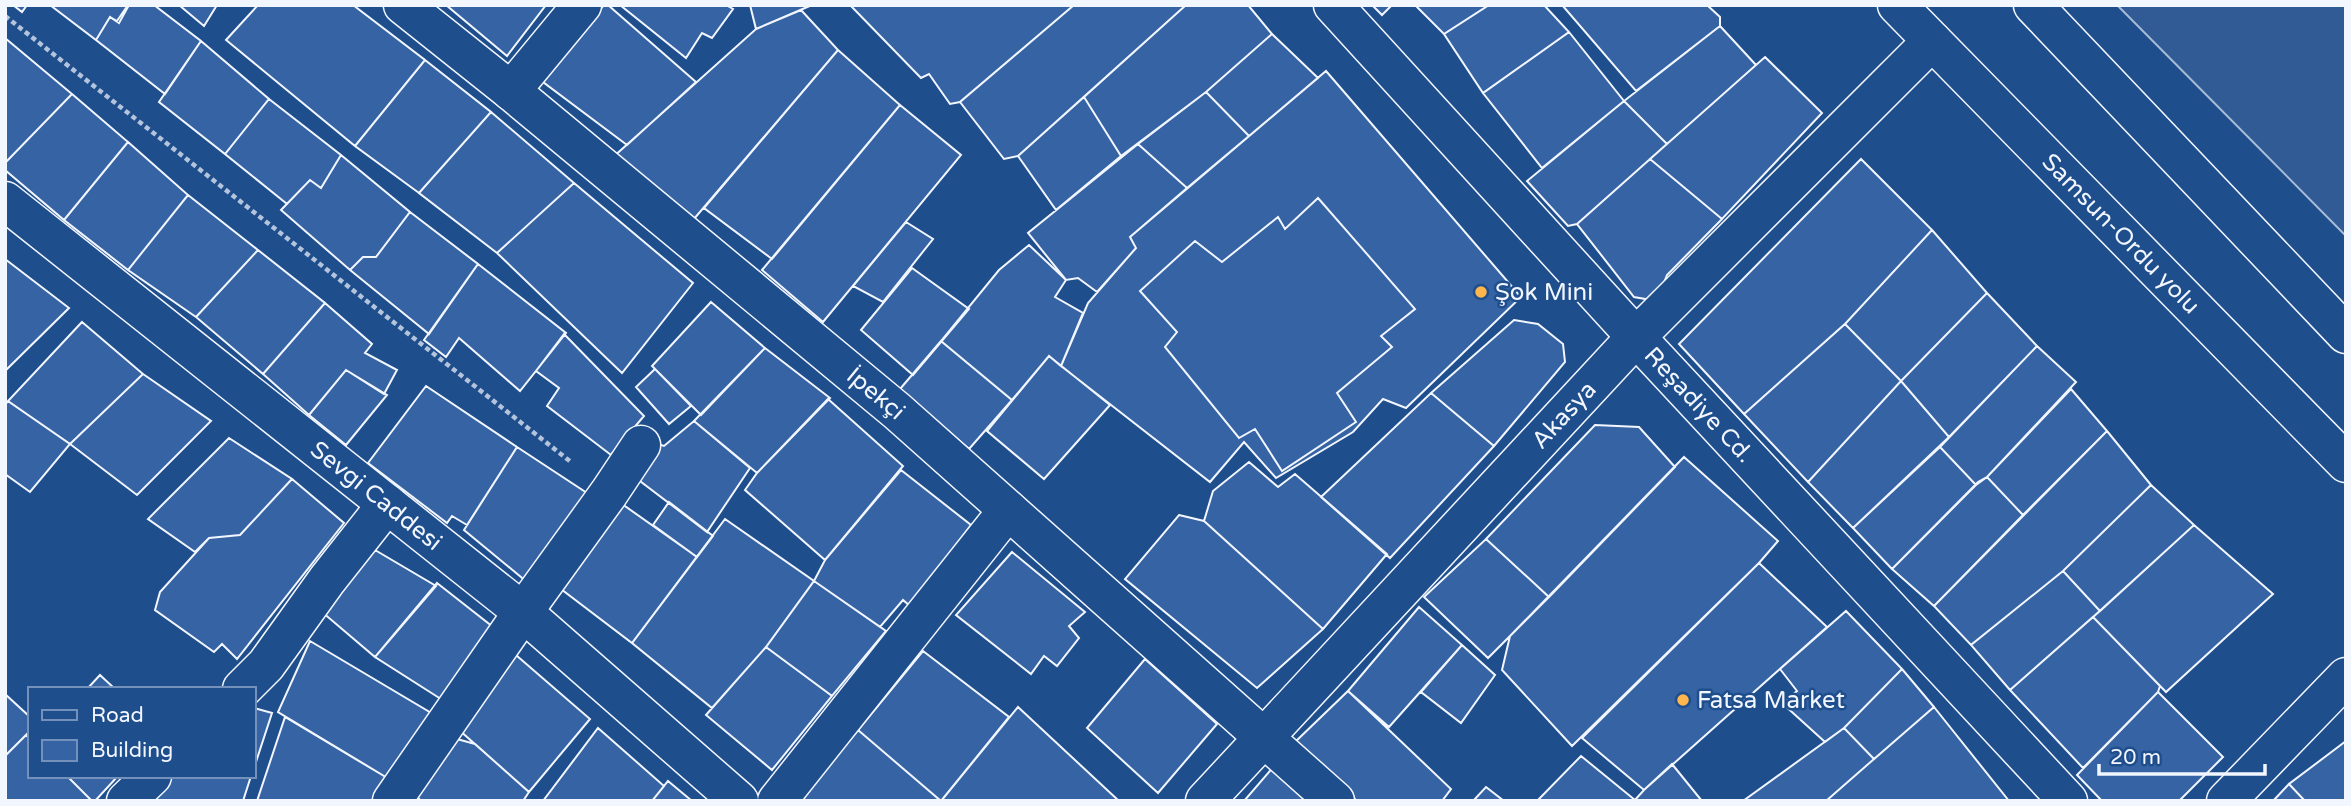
<svg xmlns="http://www.w3.org/2000/svg" width="2351" height="806" viewBox="0 0 2351 806" font-family="'Varela Round',sans-serif">
  <style>
    .built { fill: #305b95; stroke: #a8bbd7; stroke-width: 2 }
    .building { fill: #3563a3; stroke: #f2f6ff; stroke-width: 2; fill-rule: evenodd }
    .lines { fill: none; stroke-linecap: round; stroke-linejoin: round }
    .minor-casing { stroke: #f2f6ff; stroke-width: 41 }
    .trunk-casing { stroke: #f2f6ff; stroke-width: 41 }
    .path { stroke: #b3c4dc; stroke-width: 4.5; stroke-dasharray: 5 3.5; stroke-linecap: butt }
    .minor { stroke: #1f4e8c; stroke-width: 38 }
    .trunk { stroke: #1f4e8c; stroke-width: 38 }
    .poi-dot { fill: #ffb74d; stroke: #1f4e8c; stroke-width: 2.5 }
    .labels { text-anchor: middle; dominant-baseline: central; stroke-width: 5; stroke-linejoin: round; paint-order: stroke }
    .street-label { font-size: 24px; fill: #f2f6ff; stroke: #1f4e8c }
    .poi-label { font-size: 24px; fill: #f2f6ff; stroke: #1f4e8c; text-anchor: start }
  </style>
  <rect width="100%" height="100%" fill="#1f4e8c"/>
  <path class="built" d="M 2117,5 L 2346,5 L 2346,236 L 2255,144 Z"/>
  <path class="building" d="M 13,5 L 27,5 L 22,12 Z
    M 50,5 L 129,5 L 119,23 L 110,17 L 96,40 Z
    M 128,5 L 154,5 L 201,41 L 165,94 L 96,40 L 110,17 L 117,21 Z
    M 179,5 L 217,5 L 204,26 Z
    M 258,5 L 353,5 L 425,60 L 355,146 L 226,40 Z
    M 446,5 L 546,5 L 507,56 Z
    M 604,5 L 608,5 L 696,82 L 627,145 L 539,79 Z
    M 620,5 L 726,5 L 733,9 L 712,38 L 702,33 L 686,58 Z
    M 750,5 L 812,5 L 756,29 Z
    M 850,5 L 1074,5 L 960,102 L 950,104 L 929,74 L 921,78 Z
    M 1074,5 L 1186,5 L 1018,156 L 1004,159 L 960,102 Z
    M 1186,5 L 1248,5 L 1272,34 L 1206,92 L 1121,156 L 1084,97 Z
    M 1372,5 L 1392,5 L 1382,15 Z
    M 1415,5 L 1489,5 L 1444,34 Z
    M 1489,5 L 1544,5 L 1569,32 L 1483,93 L 1444,34 Z
    M 1562,5 L 1707,5 L 1720,17 L 1720,26 L 1636,91 Z
    M 801,10 L 838,50 L 688,226 L 612,158 L 756,29 Z
    M 1720,26 L 1756,65 L 1667,144 L 1624,101 Z
    M 1569,32 L 1624,101 L 1542,168 L 1483,93 Z
    M 1272,34 L 1318,78 L 1249,136 L 1206,92 Z
    M 5,38 L 72,94 L 5,163 Z
    M 201,41 L 269,99 L 225,154 L 159,102 Z
    M 838,50 L 900,105 L 772,259 L 704,208 Z
    M 1765,57 L 1822,113 L 1722,219 L 1650,159 Z
    M 425,60 L 491,112 L 419,193 L 355,146 Z
    M 1326,71 L 1521,297 L 1406,408 L 1383,399 L 1353,432 L 1276,478 L 1244,442 L 1210,482 L 1061,366 L 1088,303 L 1136,248 L 1130,237 ZM 1318,198 L 1415,309 L 1381,336 L 1392,347 L 1337,393 L 1356,422 L 1282,471 L 1255,429 L 1239,438 L 1165,347 L 1177,332 L 1140,291 L 1195,241 L 1222,262 L 1278,217 L 1285,229 Z
    M 1206,92 L 1249,136 L 1187,188 L 1138,144 Z
    M 72,94 L 128,142 L 64,220 L 5,170 L 5,163 Z
    M 1084,97 L 1121,156 L 1056,210 L 1018,156 Z
    M 269,99 L 341,155 L 321,188 L 310,180 L 287,204 L 225,154 Z
    M 1624,101 L 1667,144 L 1577,224 L 1568,226 L 1527,181 Z
    M 900,105 L 961,155 L 823,322 L 762,270 Z
    M 491,112 L 574,183 L 497,253 L 419,193 Z
    M 128,142 L 188,195 L 128,270 L 64,220 Z
    M 1138,144 L 1187,188 L 1130,237 L 1136,248 L 1097,292 L 1078,278 L 1066,280 L 1028,233 Z
    M 341,155 L 410,212 L 376,257 L 363,257 L 350,270 L 281,210 L 310,180 L 321,188 Z
    M 1650,159 L 1722,219 L 1667,275 L 1657,301 L 1634,297 L 1577,224 Z
    M 1861,159 L 1932,230 L 1845,324 L 1744,414 L 1679,344 Z
    M 574,183 L 693,283 L 622,373 L 497,253 Z
    M 188,195 L 258,250 L 196,317 L 128,270 Z
    M 1318,198 L 1415,309 L 1381,336 L 1392,347 L 1337,393 L 1356,422 L 1282,471 L 1255,429 L 1239,438 L 1165,347 L 1177,332 L 1140,291 L 1195,241 L 1222,262 L 1278,217 L 1285,229 Z
    M 410,212 L 478,264 L 429,334 L 350,270 L 363,257 L 376,257 Z
    M 906,222 L 933,239 L 883,302 L 853,286 Z
    M 1932,230 L 1987,293 L 1901,381 L 1845,324 Z
    M 1029,245 L 1066,280 L 1055,297 L 1083,313 L 1061,366 L 1049,356 L 1012,400 L 941,341 L 999,270 Z
    M 258,250 L 325,303 L 263,374 L 196,317 Z
    M 5,259 L 69,308 L 5,371 Z
    M 478,264 L 566,333 L 520,391 L 459,338 L 446,357 L 424,340 Z
    M 912,268 L 969,309 L 913,375 L 861,330 Z
    M 1987,293 L 2037,346 L 1949,437 L 1901,381 Z
    M 711,302 L 765,348 L 701,415 L 652,366 Z
    M 325,303 L 372,344 L 365,353 L 397,370 L 384,394 L 346,370 L 309,415 L 263,374 Z
    M 1514,320 L 1538,324 L 1563,344 L 1565,362 L 1494,446 L 1431,393 Z
    M 82,322 L 143,374 L 70,444 L 8,401 Z
    M 1845,324 L 1901,381 L 1808,482 L 1744,414 Z
    M 564,334 L 644,416 L 611,455 L 547,406 L 559,388 L 536,371 Z
    M 941,341 L 1012,400 L 969,449 L 900,389 Z
    M 2037,346 L 2076,382 L 1987,477 L 1976,485 L 1940,447 Z
    M 765,348 L 830,398 L 757,473 L 694,421 Z
    M 1049,356 L 1110,405 L 1044,479 L 987,431 Z
    M 655,369 L 691,406 L 669,424 L 636,387 Z
    M 346,370 L 387,395 L 346,445 L 309,415 Z
    M 143,374 L 211,421 L 137,495 L 70,444 Z
    M 1901,381 L 1949,437 L 1853,528 L 1808,482 Z
    M 426,386 L 517,447 L 467,525 L 452,516 L 447,523 L 368,463 Z
    M 2071,389 L 2107,431 L 2023,515 L 1987,477 Z
    M 1431,393 L 1494,446 L 1390,558 L 1321,497 Z
    M 828,399 L 903,466 L 825,560 L 745,490 L 757,473 Z
    M 8,401 L 70,444 L 30,492 L 5,474 L 5,405 Z
    M 694,421 L 750,468 L 707,532 L 632,475 L 655,443 L 664,446 Z
    M 1595,425 L 1639,427 L 1675,467 L 1549,597 L 1486,539 Z
    M 2107,431 L 2151,485 L 2063,571 L 1971,645 L 1934,606 Z
    M 229,438 L 292,479 L 240,535 L 209,538 L 195,552 L 148,519 Z
    M 517,447 L 590,495 L 527,582 L 464,530 Z
    M 1940,447 L 1976,485 L 1892,569 L 1853,528 Z
    M 1684,457 L 1778,541 L 1759,563 L 1572,746 L 1502,670 L 1510,636 Z
    M 1249,462 L 1278,487 L 1295,474 L 1387,554 L 1323,629 L 1204,521 L 1213,491 Z
    M 901,470 L 971,525 L 910,606 L 903,600 L 880,627 L 814,581 L 825,560 Z
    M 1987,477 L 2023,515 L 1934,606 L 1892,569 L 1978,482 Z
    M 292,479 L 344,523 L 237,659 L 222,644 L 214,652 L 155,610 L 160,592 L 209,538 L 240,535 Z
    M 2151,485 L 2194,525 L 2100,611 L 2063,571 Z
    M 615,499 L 697,557 L 632,643 L 557,586 Z
    M 669,502 L 713,536 L 697,557 L 653,525 Z
    M 1179,515 L 1204,521 L 1323,629 L 1257,688 L 1125,579 Z
    M 725,519 L 814,581 L 766,647 L 712,708 L 632,643 Z
    M 2194,525 L 2273,594 L 2166,692 L 2093,617 Z
    M 1486,539 L 1549,597 L 1488,658 L 1424,597 Z
    M 375,550 L 436,586 L 375,657 L 322,612 Z
    M 1012,552 L 1085,612 L 1069,626 L 1079,638 L 1057,666 L 1044,656 L 1031,674 L 956,615 Z
    M 1759,563 L 1827,627 L 1644,790 L 1582,738 Z
    M 2063,571 L 2100,611 L 2010,690 L 1971,645 Z
    M 814,581 L 886,631 L 832,696 L 766,647 Z
    M 437,583 L 493,627 L 444,701 L 375,657 Z
    M 1419,607 L 1462,645 L 1389,727 L 1348,691 Z
    M 1846,611 L 1902,669 L 1844,728 L 1825,742 L 1782,703 L 1797,691 L 1780,669 Z
    M 2093,617 L 2160,686 L 2158,692 L 2083,768 L 2010,690 Z
    M 310,641 L 438,717 L 389,779 L 278,712 Z
    M 1462,645 L 1495,675 L 1461,723 L 1421,692 Z
    M 766,647 L 832,696 L 772,770 L 706,715 Z
    M 509,649 L 590,719 L 529,792 L 458,729 Z
    M 923,651 L 1009,717 L 941,801 L 858,730 Z
    M 1145,659 L 1217,724 L 1158,793 L 1087,728 Z
    M 1902,669 L 1934,707 L 1874,759 L 1844,728 Z
    M 100,675 L 115,689 L 87,689 Z
    M 1348,691 L 1451,789 L 1442,801 L 1357,801 L 1293,744 Z
    M 2158,692 L 2223,757 L 2179,801 L 2102,801 L 2077,775 Z
    M 5,694 L 30,717 L 30,731 L 5,756 Z
    M 1018,707 L 1119,801 L 941,801 Z
    M 1934,707 L 2009,801 L 1826,801 L 1874,759 Z
    M 254,708 L 272,713 L 254,768 Z
    M 285,717 L 389,779 L 374,801 L 257,801 Z
    M 598,728 L 664,786 L 652,801 L 543,801 Z
    M 1844,728 L 1874,759 L 1826,801 L 1743,801 Z
    M 858,730 L 941,801 L 798,801 Z
    M 26,735 L 30,739 L 30,776 L 67,776 L 92,801 L 5,801 L 5,756 Z
    M 446,736 L 475,744 L 529,792 L 523,801 L 422,801 L 415,796 Z
    M 2346,741 L 2346,801 L 2305,801 L 2289,784 Z
    M 1581,756 L 1635,800 L 1634,801 L 1537,801 Z
    M 1672,764 L 1702,801 L 1634,801 L 1644,790 Z
    M 1275,765 L 1321,801 L 1244,801 Z
    M 67,776 L 118,776 L 95,801 L 92,801 Z
    M 166,776 L 251,776 L 243,801 L 147,801 Z
    M 668,781 L 692,801 L 652,801 Z
    M 2289,784 L 2305,801 L 2273,801 Z
    M 1486,787 L 1504,801 L 1473,801 Z"/>
  <g class="lines">
    <defs>
      <g id="minor">
        <path id="s1" d="M 403,5 L 511,91 L 897,411 L 1335,801"/>
        <path id="s2" d="M 1333,5 L 1636,337 L 2068,801"/>
        <path d="M 511,91 L 582,5"/>
        <path id="s3" d="M 5,201 L 523,612 L 739,801"/>
        <path d="M 242,689 L 266,665 L 327,580 L 387,504"/>
        <path d="M 126,801 L 152,776"/>
        <path d="M 392,801 L 523,612 L 609,493 L 641,445"/>
        <path d="M 777,801 L 1008,510"/>
        <path id="s4" d="M 1205,801 L 1636,337 L 1932,41"/>
        <path d="M 2226,801 L 2346,677"/>
      </g>
      <g id="trunk">
        <path id="s5" d="M 1897,5 L 2346,463"/>
        <path d="M 2033,5 L 2346,334"/>
      </g>
    </defs>
    <use href="#minor" class="minor-casing"/>
    <use href="#trunk" class="trunk-casing"/>
    <path class="path" d="M 5,16 L 571,462"/>
    <use href="#minor" class="minor"/>
    <use href="#trunk" class="trunk"/>
  </g>
  <g class="poi-dot">
    <circle cx="1481" cy="292" r="7"/>
    <circle cx="1683" cy="700" r="7"/>
  </g>
  <g class="labels">
    <g class="street-label">
      <text stroke="none"><textPath href="#s5" startOffset="320">Samsun-Ordu yolu</textPath></text>
      <text stroke="none"><textPath href="#s1" startOffset="612">İpekçi</textPath></text>
      <text stroke="none"><textPath href="#s2" startOffset="542">Reşadiye Cd.</textPath></text>
      <text stroke="none"><textPath href="#s4" startOffset="527">Akasya</textPath></text>
      <text stroke="none"><textPath href="#s3" startOffset="474">Sevgi Caddesi</textPath></text>
    </g>
    <g class="poi-label">
      <text x="1495" y="292">Şok Mini</text>
      <text x="1697" y="700">Fatsa Market</text>
    </g>
  </g>
  <rect width="2351" height="806" fill="none" stroke="#f2f6ff" stroke-width="14"/>
  <rect x="28" y="687" width="228" height="91" fill="#1f4e8c" stroke="#7391ba" stroke-width="2"/>
  <rect x="42" y="710" width="35" height="10" fill="#1f4e8c" stroke="#7391ba" stroke-width="2"/>
  <text x="91" y="722" font-size="21" fill="#f2f6ff">Road</text>
  <rect x="42" y="740" width="35" height="21" fill="#3563a3" stroke="#7391ba" stroke-width="2"/>
  <text x="91" y="757" font-size="21" fill="#f2f6ff">Building</text>
  <path d="M2099 764v10h166v-10" fill="none" stroke="#f2f6ff" stroke-width="3.5"/>
  <text x="2110" y="764" font-size="21" fill="#f2f6ff" stroke="#1f4e8c" stroke-width="5" paint-order="stroke">20 m</text>
</svg>
